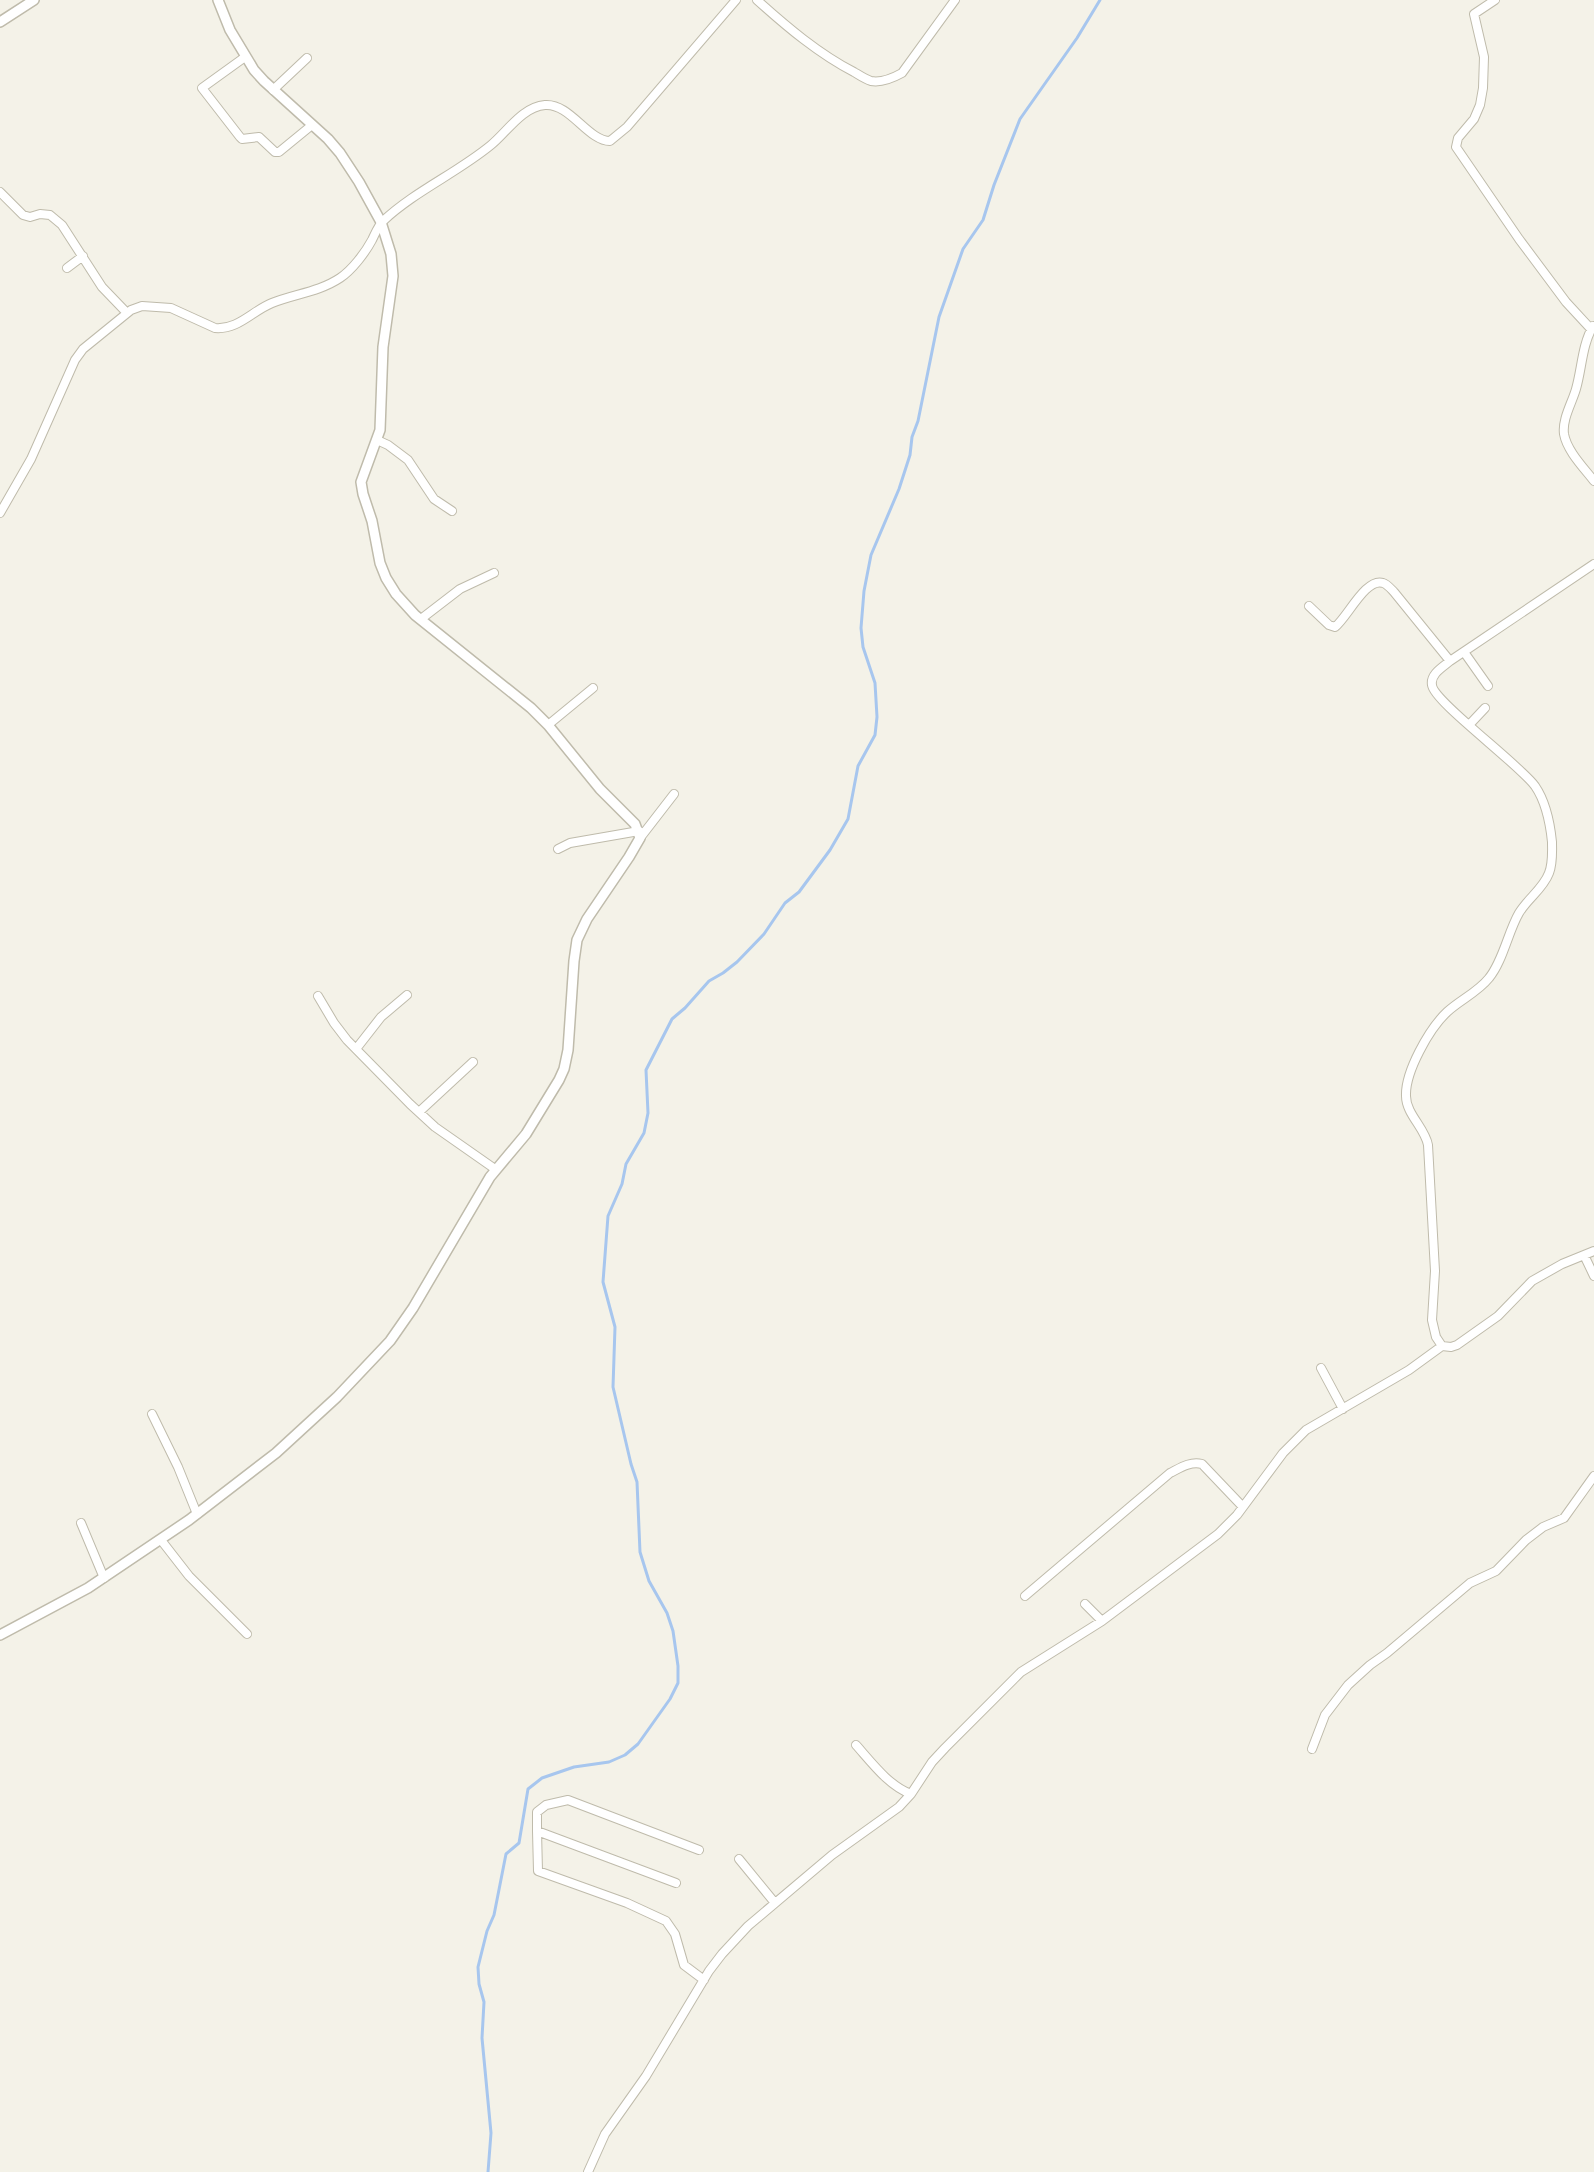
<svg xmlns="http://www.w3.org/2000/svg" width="1594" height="2172" viewBox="0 0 1594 2172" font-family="'Roboto Condensed',sans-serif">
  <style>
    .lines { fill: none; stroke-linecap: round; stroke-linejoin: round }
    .stream { stroke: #a7c6ee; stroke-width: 3 }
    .minor-casing { stroke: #bfbbab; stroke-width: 10 }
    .tertiary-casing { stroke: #bfbbab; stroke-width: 12 }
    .minor { stroke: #fff; stroke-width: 8 }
    .tertiary { stroke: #fff; stroke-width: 9 }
  </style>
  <rect width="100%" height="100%" fill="#f4f2e8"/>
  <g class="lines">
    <path class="stream" d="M 488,2172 L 491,2133 L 482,2038 L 484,2002 L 479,1984 L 478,1967 L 487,1931 L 494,1915 L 506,1854 L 519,1843 L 528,1789 L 542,1778 L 574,1767 L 609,1762 L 625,1755 L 638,1744 L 670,1699 L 678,1683 L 678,1666 L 673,1631 L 667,1613 L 649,1581 L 640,1552 L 637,1482 L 631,1464 L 613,1387 L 615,1327 L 603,1282 L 608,1216 L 622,1184 L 626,1164 L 644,1133 L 648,1113 L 646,1070 L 672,1019 L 685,1008 L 709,981 L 723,973 L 737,962 L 764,934 L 785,903 L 799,892 L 830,850 L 848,819 L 858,766 L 875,735 L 877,717 L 875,683 L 863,647 L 861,628 L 864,591 L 871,555 L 899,489 L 910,455 L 912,437 L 918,421 L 939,317 L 963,249 L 983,220 L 994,185 L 1020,119 L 1077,38 L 1100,0"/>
    <defs>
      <path id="minor" d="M 757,0 C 787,27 819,54 854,72 C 859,75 865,79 871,81 C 882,83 893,78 902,73 L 955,0
        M 1495,0 L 1474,14 L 1484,57 L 1483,88 L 1480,105 L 1474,119 L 1458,138 L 1456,147 L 1519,239 L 1566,302 L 1591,329
        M 245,57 L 202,88 L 240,137 L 242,139 L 259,137 L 275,152 L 279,152 L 312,125
        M 273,90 L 307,58
        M 0,192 L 23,215 L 30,217 L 40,214 L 50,215 L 62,225 L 102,287 L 127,313
        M 67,268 L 83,256
        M 1593,326 C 1582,345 1582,368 1576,389 C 1572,403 1562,419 1564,434 C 1567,451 1584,468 1594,481
        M 377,440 L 388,445 L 408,460 L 434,499 L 452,511
        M 0,513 L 31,459 L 75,360 L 83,349 L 131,310 L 142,306 L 171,308 L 215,328 C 238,330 252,311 272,303 C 294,294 319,292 340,278 C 352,270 365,253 372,240 C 375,234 378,226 383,221 C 415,191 457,173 491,145 C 507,132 522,107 545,105 C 570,103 588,141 610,141 L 627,127 L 736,0
        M 1309,606 L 1329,625 L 1335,627 C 1347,618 1366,577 1383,583 C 1387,584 1391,589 1394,592 L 1450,661
        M 421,619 L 460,589 L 494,573
        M 1464,652 L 1488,686
        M 548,725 L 593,688
        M 1469,725 L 1485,708
        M 640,838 L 674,794
        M 558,849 L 570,843 L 639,831
        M 318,996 L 334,1023 L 347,1040 L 410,1104 L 435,1127 L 495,1169
        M 356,1049 L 381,1017 L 407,995
        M 419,1112 L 473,1062
        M 1584,1255 L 1594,1276
        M 1442,1346 L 1451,1347 L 1457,1345 L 1498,1316 L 1532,1281 L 1562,1264 L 1594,1251
        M 1321,1368 L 1343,1409
        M 152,1414 L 178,1467 L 197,1514
        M 81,1523 L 104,1578
        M 161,1540 L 189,1576 L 247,1634
        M 1025,1596 L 1170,1473 C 1180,1468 1190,1461 1202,1464 L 1243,1507
        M 1085,1604 L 1102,1621
        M 856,1745 C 872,1763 889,1786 911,1794
        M 1312,1749 L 1325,1715 L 1348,1685 L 1370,1665 L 1387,1653 L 1470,1583 L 1496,1571 L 1526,1540 L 1543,1527 L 1564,1518 L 1594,1476
        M 537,1831 L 537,1812 L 546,1805 L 568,1800 L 699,1850
        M 739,1859 L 775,1903
        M 676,1883 L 537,1831 L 538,1871 L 627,1903 L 666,1921 L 675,1934 L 684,1965 L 704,1980
        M 588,2172 L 605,2134 L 646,2076 L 709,1971 L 722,1954 L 748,1926 L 832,1855 L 899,1807 L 911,1794 L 932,1762 L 945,1748 L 1021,1672 L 1102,1621 L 1218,1534 L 1237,1515 L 1283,1453 L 1306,1430 L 1409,1370 L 1442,1346 L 1436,1337 L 1432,1320 L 1435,1271 L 1428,1145 C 1425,1128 1406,1114 1406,1096 C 1405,1072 1429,1029 1447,1012 C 1460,1000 1478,992 1489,978 C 1503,961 1508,932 1519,913 C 1528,898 1543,889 1549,873 C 1553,863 1552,852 1552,842 C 1550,822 1546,802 1535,786 C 1519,764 1433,701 1432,685 C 1430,674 1443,667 1450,661 L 1594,564"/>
      <path id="tertiary" d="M 0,22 L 34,0
        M 0,1635 L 88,1588 L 189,1520 L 276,1453 L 337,1397 L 390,1341 L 413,1308 L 490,1177 L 526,1134 L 559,1080 L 564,1069 L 568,1050 L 574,961 L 577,940 L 587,919 L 629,857 L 640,838 L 635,824 L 600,789 L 548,725 L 531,708 L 415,615 L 396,594 L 386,578 L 380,563 L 372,521 L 363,494 L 361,482 L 380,430 L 383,347 L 393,276 L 391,254 L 381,222 L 359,182 L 340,153 L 328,139 L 264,81 L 254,70 L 230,30 L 218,0"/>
    </defs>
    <use href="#minor" class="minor-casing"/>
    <use href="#tertiary" class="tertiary-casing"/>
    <use href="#minor" class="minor"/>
    <use href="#tertiary" class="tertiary"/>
  </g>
</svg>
